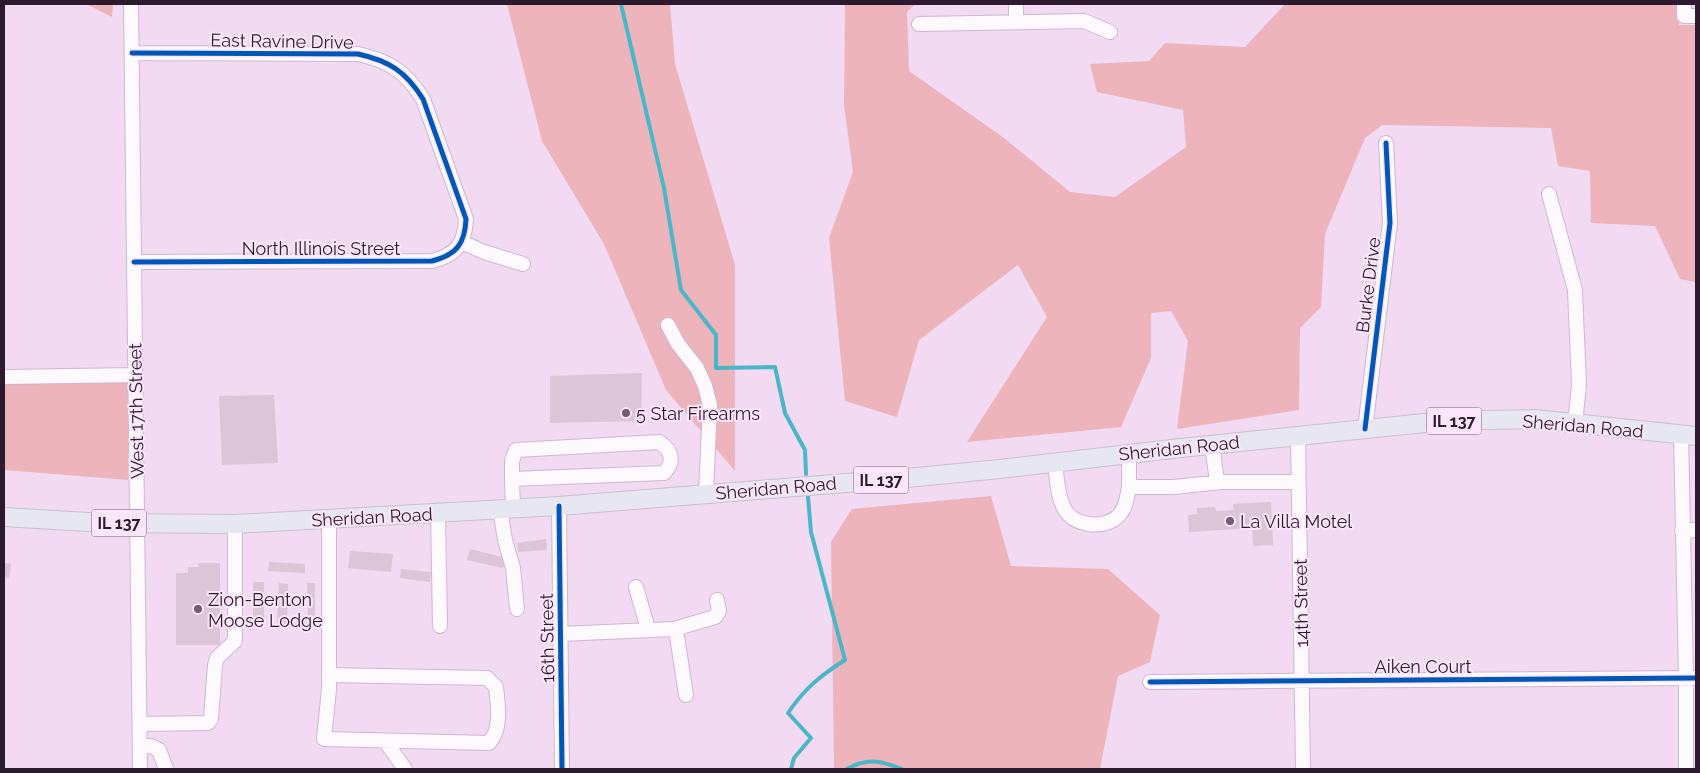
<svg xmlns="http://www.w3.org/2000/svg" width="1700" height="773" viewBox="0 0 1700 773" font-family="Raleway,sans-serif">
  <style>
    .green { fill: #edb4bb }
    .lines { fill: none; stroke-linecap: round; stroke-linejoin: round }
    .stream { stroke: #4ab7c8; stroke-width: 4 }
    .building { fill: #dbc5d7 }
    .minor-casing { stroke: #cdb9ce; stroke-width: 16 }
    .major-casing { stroke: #ccbfcd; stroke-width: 20 }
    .minor { stroke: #fdf9fd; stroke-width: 14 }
    .major { stroke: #e7e7f1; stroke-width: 18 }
    .cycleway-casing { stroke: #fae5fb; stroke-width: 8 }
    .cycleway { stroke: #0057b8; stroke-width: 5 }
    .poi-dot { fill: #725d73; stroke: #fae5fb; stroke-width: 2 }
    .labels { text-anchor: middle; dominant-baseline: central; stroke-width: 4; stroke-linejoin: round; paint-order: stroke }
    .shield { fill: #fae5fb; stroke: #6b576c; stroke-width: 1 }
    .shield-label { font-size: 16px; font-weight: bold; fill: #2e1a2f }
    .street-label { font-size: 18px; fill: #2e1a2f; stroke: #fae5fb }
    .poi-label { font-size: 18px; fill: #2e1a2f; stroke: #fae5fb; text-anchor: start }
  </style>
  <rect width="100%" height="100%" fill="#f1daf2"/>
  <path class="green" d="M 86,4 L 113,4 L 112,17 Z
    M 507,4 L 670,4 L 675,64 L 735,265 L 735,471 L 666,390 L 604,244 L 542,141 Z
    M 845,4 L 915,4 L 907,12 L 909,71 L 1004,138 L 1070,192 L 1115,197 L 1186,147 L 1183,110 L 1097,92 L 1090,64 L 1149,61 L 1165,43 L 1245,47 L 1285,4 L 1679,4 L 1679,25 L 1696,25 L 1696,282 L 1680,279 L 1655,226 L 1591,223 L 1590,171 L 1558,166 L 1551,128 L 1382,125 L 1365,138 L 1325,234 L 1321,307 L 1300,328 L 1299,410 L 1177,429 L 1188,341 L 1171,311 L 1151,313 L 1151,358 L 1121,427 L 967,442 L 1047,317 L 1018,265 L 919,340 L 897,417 L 845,401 L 829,238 L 853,172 L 844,105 Z
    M 4,383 L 128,383 L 128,480 L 4,470 Z
    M 991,496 L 1011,566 L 1108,569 L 1160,615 L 1150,662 L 1118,676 L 1100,769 L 834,769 L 831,542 L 852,509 Z"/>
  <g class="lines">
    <path class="stream" d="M 621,4 L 664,188 L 681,290 L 716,335 L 716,368 L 775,367 L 785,413 L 805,450 L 806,474
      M 791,769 L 794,758 L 811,738 L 788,713 C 805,688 820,676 845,660 L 811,532 L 808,497
      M 847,769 C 868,757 881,761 902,769"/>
  </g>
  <path class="building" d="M 642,373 L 641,421 L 550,423 L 550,376 Z
    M 274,395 L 278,463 L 222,465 L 219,396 Z
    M 1271,502 L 1273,545 L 1253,546 L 1252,528 L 1189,532 L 1188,515 L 1197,514 L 1197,508 L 1215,507 L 1216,511 L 1234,510 L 1233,504 Z
    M 546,539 L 547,550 L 518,552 L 517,543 Z
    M 470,549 L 506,558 L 503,568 L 467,560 Z
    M 350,551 L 393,554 L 391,572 L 348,568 Z
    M 269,562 L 305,564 L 305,573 L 268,571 Z
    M 4,563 L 11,564 L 9,578 L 4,577 Z
    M 198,563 L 220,563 L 220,645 L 176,645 L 176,573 L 188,573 L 188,567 L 199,567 Z
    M 401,569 L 431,572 L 430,582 L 400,578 Z
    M 253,582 L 264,582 L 264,622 L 253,622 Z
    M 279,583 L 288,584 L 287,624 L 277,623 Z
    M 307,583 L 315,583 L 315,622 L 308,623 Z"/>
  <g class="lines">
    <defs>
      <path id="minor" d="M 131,4 L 140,769
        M 1016,4 L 1016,22
        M 1684,4 L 1684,16 L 1696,16
        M 919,24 L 1084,21 L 1110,32
        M 132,53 L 358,54 C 390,61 406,72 423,99 L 466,219 C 465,244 456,255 432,261 L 134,262
        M 1549,194 L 1575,290 L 1579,385 L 1575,424
        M 462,242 L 484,252 L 523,264
        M 668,325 L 678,344 L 697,368 L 705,386 L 710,405 L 706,494
        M 4,377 L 135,375
        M 1365,429 L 1390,223 L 1386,143
        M 1681,435 L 1686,677 L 1686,769
        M 1298,436 L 1303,769
        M 659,442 C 672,450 675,462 664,473 L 512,479 L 512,461 L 516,450 Z
        M 1212,444 L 1217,482
        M 1129,454 L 1129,487 L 1174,487 L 1221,482 L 1299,482
        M 1055,463 C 1057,477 1057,495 1064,508 C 1072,526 1105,530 1118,516 C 1126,509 1127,497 1129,487
        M 512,479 L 513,509
        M 559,506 L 562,769
        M 500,509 L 505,540 L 513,568 L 517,609
        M 438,514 L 440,626
        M 1682,531 L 1696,530
        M 636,587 L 648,629
        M 674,629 L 715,617 L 719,611 L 717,600
        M 560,634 L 674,629 L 677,636 L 686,695
        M 329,675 L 487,678 L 496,687 C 498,705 502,729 489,743 L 324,739 L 329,689 L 329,519
        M 1150,682 L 1696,678
        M 140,724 L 208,723 L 211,719 L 215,665 L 217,658 L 235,641 L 235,524
        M 385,741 L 405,769
        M 140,746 L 151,746 L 159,750 L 166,769"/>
      <path id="major" d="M 4,517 L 105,523 L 235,524 L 559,506 L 896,479 L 1000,469 L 1181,448 L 1434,422 L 1480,420 L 1535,419 L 1696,436"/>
    </defs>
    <use href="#minor" class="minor-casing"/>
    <use href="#major" class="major-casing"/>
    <use href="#minor" class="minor"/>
    <use href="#major" class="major"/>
    <defs>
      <path id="cycleway" d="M 132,53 L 358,54 C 390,61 406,72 423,99 L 466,219 C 465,244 456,255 432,261 L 134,262
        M 1365,429 L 1390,223 L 1386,143
        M 559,506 L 562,769
        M 1150,682 L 1696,678"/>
    </defs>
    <use href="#cycleway" class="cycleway-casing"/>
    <use href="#cycleway" class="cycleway"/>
  </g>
  <g class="poi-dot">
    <circle cx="626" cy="413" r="5"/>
    <circle cx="1230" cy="521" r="5"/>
    <circle cx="198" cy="609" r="5"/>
  </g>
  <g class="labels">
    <g class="shield">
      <rect x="1426.5" y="407.5" width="55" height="27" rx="4"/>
      <rect x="853.5" y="466.5" width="55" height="27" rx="4"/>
      <rect x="91.5" y="509.5" width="55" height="27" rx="4"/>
    </g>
    <g class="shield-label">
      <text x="1454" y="421">IL 137</text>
      <text x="881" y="480">IL 137</text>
      <text x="119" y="523">IL 137</text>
    </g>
    <g class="street-label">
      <text transform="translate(282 41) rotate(1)">East Ravine Drive</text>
      <text x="321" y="248">North Illinois Street</text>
      <text transform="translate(1368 285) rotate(-83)">Burke Drive</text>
      <text transform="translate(136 411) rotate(-91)">West 17th Street</text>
      <text transform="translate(1583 426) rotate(5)">Sheridan Road</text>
      <text transform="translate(1179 448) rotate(-6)">Sheridan Road</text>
      <text transform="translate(776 488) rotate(-5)">Sheridan Road</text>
      <text transform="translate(372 517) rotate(-3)">Sheridan Road</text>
      <text transform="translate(1301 603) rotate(-91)">14th Street</text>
      <text transform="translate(547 638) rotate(-91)">16th Street</text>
      <text x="1423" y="666">Aiken Court</text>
    </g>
    <g class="poi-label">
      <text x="636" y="413">5 Star Firearms</text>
      <text x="1240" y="521">La Villa Motel</text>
      <text x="208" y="599">Zion-Benton<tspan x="208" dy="21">Moose Lodge</tspan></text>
    </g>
  </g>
  <rect width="1700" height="773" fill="none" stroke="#2e1a2f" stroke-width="10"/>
</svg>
